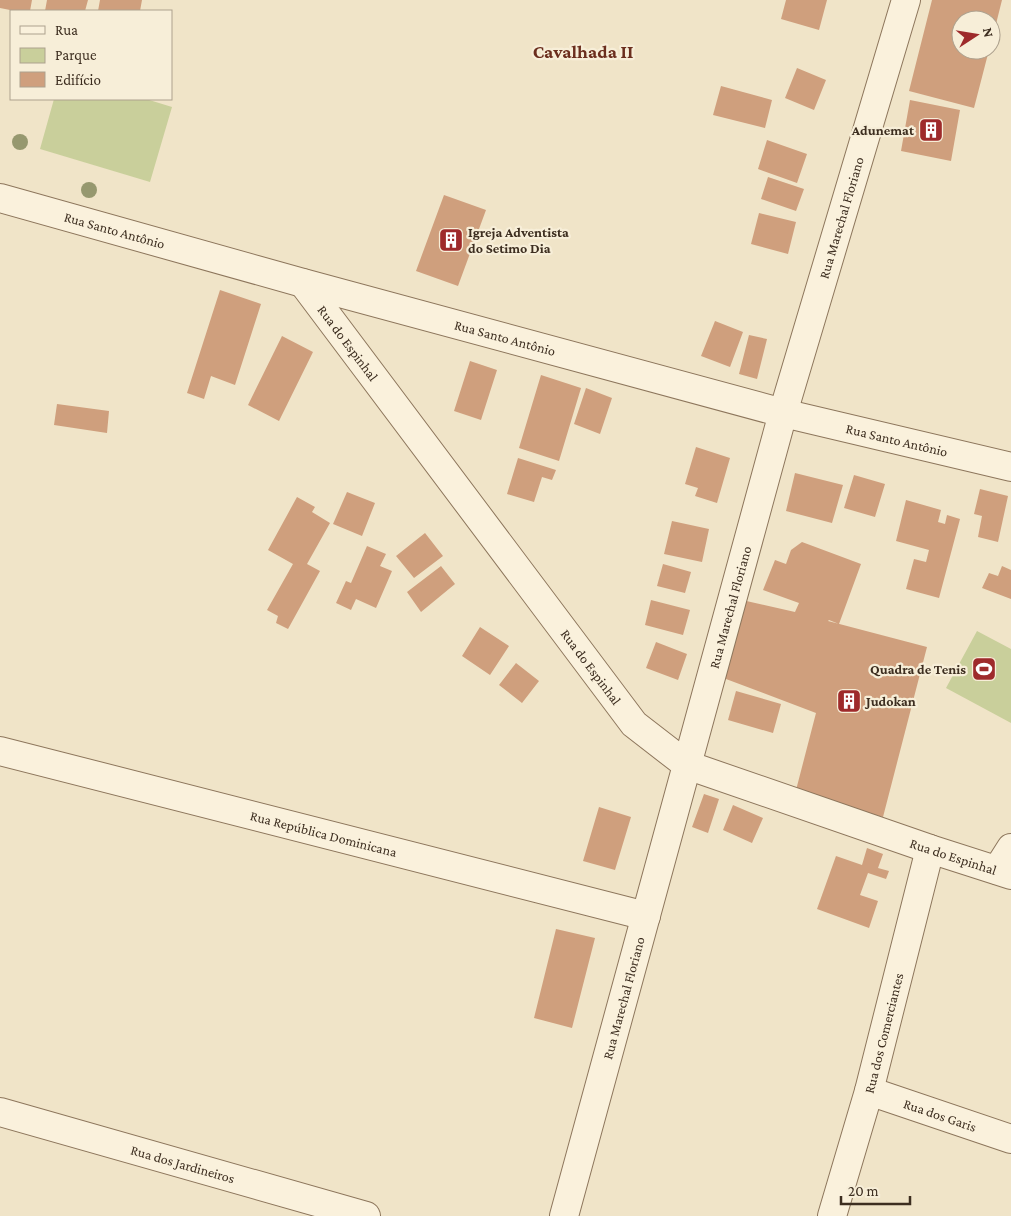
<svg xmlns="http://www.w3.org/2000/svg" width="1011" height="1216" viewBox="0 0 1011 1216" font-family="'Crimson Pro',serif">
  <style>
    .green { fill: #c9cf9b }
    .building { fill: #cf9f7d }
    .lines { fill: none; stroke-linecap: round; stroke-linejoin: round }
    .minor-casing { stroke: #8d765c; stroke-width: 30 }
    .minor { stroke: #faf1dc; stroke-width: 28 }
    .tree { fill: #96986f }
    .labels { text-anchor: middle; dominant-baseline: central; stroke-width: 4.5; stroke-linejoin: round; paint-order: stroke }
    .poi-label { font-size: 14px; font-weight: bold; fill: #3d2e20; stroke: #f7eed8; text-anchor: end }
    .street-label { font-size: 14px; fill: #3d2e20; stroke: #f7eed8 }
    .district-label { font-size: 19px; font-weight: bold; fill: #6b2e1e; stroke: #f7eed8 }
  </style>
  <rect width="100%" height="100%" fill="#f0e4c8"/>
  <path class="green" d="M 54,99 L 146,99 L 172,107 L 150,182 L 40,149 Z
    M 977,631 L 1011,649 L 1011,723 L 946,688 Z"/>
  <path class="building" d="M 0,0 L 32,0 L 30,11 L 15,11 L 0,8 Z
    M 47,0 L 88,0 L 85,11 L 45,11 Z
    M 100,0 L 142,0 L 140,11 L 98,11 Z
    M 786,0 L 827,0 L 819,30 L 781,19 Z
    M 932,0 L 1002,0 L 992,40 L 991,20 L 961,20 L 961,50 L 989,50 L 974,108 L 909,91 Z
    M 797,68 L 826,80 L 814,110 L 785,98 Z
    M 721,86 L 772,100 L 765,128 L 713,115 Z
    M 910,100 L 960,110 L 951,161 L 901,151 Z
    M 767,140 L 807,154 L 797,183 L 758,169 Z
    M 768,177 L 804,189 L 796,211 L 761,199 Z
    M 444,195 L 486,210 L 458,286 L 416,271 Z
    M 759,213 L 796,222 L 788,254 L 751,244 Z
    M 220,290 L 261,304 L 235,385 L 211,376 L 204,399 L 187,393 Z
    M 715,321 L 743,332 L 730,367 L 701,356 Z
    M 749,335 L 767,339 L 757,379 L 739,374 Z
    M 282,336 L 313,352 L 279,421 L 248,405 Z
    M 470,361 L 497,370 L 481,420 L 454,411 Z
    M 541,375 L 581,388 L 559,461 L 519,448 Z
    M 586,388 L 612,398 L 600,434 L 574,424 Z
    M 57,404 L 109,411 L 107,433 L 54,425 Z
    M 696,447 L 730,458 L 717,503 L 695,496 L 698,488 L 685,484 Z
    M 518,458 L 556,470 L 552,480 L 542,477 L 534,502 L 507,494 Z
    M 795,473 L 843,485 L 832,523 L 786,511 Z
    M 854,475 L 885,484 L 875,517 L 844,508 Z
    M 980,489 L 1008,496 L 998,542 L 978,537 L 982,516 L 974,514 Z
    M 347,492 L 375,503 L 362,536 L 333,524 Z
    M 297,497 L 315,507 L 312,512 L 330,523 L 307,564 L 320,571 L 288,629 L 276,623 L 278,616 L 267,610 L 293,564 L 268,550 Z
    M 906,500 L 941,510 L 938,522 L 945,524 L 947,515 L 960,519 L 939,598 L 906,589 L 914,559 L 926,562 L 929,550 L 896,541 Z
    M 672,521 L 709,529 L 702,562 L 664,554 Z
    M 425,533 L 443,556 L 414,578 L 396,556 Z
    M 802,542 L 861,564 L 839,624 L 829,620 L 828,621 L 927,647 L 883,817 L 795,794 L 816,713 L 718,676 L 742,600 L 795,612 L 799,603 L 763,590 L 775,560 L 786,564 L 791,550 Z
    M 367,546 L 386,554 L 380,566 L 392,571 L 376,608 L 356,599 L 351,610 L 336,603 L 346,581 L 351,583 Z
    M 663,564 L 691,572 L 685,593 L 657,586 Z
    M 441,566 L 455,584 L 421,612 L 407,592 Z
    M 1002,566 L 1011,570 L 1011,599 L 982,588 L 989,573 L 998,576 Z
    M 651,600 L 690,610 L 683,635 L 645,625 Z
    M 480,627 L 509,646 L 490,675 L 462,656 Z
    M 656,642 L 687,654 L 678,680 L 646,668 Z
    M 516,663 L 539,681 L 522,703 L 499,685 Z
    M 736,691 L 781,704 L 773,733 L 728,720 Z
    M 704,794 L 719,799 L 708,833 L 692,827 Z
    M 733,805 L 763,818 L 752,843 L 723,830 Z
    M 599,807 L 631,817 L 615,870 L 583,861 Z
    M 867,848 L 883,854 L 878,868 L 889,871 L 886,879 L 868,873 L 860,895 L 878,901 L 869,928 L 817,909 L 836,856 L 862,865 Z
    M 556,929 L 595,938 L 572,1028 L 534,1018 Z"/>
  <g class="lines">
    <defs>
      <g id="minor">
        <path id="s1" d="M 0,198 L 303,283 L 783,413 L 1011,467"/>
        <path id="s2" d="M 303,283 L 634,724 L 687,765 L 930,849 L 1011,875"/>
        <path id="s3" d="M 0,751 L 646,916"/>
        <path d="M 997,870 L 1011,848"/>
        <path id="s4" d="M 869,1091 L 1011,1139"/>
        <path id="s5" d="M 0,1112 L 366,1216"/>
        <path id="s6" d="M 564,1216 L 783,413 L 906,0"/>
        <path id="s7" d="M 832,1216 L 869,1091 L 930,849"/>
      </g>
    </defs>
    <use href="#minor" class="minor-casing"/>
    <use href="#minor" class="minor"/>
  </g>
  <g class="tree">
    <circle cx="20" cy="142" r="8"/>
    <circle cx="89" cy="190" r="8"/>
  </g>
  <defs>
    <symbol id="building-square" viewBox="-11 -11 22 22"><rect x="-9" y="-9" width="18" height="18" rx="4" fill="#9e2a2b" stroke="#f7eed8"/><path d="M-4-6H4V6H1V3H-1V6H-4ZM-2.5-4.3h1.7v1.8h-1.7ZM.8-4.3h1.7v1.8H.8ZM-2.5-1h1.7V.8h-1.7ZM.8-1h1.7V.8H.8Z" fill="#fff"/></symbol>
    <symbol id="stadium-square" viewBox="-11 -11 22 22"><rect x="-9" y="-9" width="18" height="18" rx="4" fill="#9e2a2b" stroke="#f7eed8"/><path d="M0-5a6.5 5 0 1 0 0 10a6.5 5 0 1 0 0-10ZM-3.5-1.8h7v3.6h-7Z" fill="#fff"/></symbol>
  </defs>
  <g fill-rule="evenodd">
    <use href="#building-square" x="917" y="116" width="28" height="28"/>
    <use href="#building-square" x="437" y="226" width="28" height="28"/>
    <use href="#stadium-square" x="970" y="655" width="28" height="28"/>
    <use href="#building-square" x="835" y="687" width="28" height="28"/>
  </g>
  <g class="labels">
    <g class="poi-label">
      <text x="914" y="130">Adunemat</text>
      <text x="468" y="232" text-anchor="start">Igreja Adventista<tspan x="468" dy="16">do Setimo Dia</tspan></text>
      <text x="966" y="669">Quadra de Tenis</text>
      <text x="866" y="701" text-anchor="start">Judokan</text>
    </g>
    <g class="street-label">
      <text stroke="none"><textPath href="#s6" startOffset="1036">Rua Marechal Floriano</textPath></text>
      <text stroke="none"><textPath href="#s1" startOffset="119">Rua Santo Antônio</textPath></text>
      <text stroke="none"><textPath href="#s1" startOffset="524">Rua Santo Antônio</textPath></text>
      <text stroke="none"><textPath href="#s2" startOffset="75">Rua do Espinhal</textPath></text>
      <text stroke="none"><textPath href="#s1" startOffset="929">Rua Santo Antônio</textPath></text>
      <text stroke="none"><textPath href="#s6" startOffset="631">Rua Marechal Floriano</textPath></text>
      <text stroke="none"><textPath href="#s2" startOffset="480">Rua do Espinhal</textPath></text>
      <text stroke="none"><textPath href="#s3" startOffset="334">Rua República Dominicana</textPath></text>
      <text stroke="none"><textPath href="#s2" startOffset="900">Rua do Espinhal</textPath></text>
      <text stroke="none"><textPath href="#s6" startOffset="226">Rua Marechal Floriano</textPath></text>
      <text stroke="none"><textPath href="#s7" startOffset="190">Rua dos Comerciantes</textPath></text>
      <text stroke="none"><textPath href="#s4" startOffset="75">Rua dos Garis</textPath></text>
      <text stroke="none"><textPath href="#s5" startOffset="190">Rua dos Jardineiros</textPath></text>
    </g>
    <g class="district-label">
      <text x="583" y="51">Cavalhada II</text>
    </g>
  </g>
  <rect x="10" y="10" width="162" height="90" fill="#f7eed8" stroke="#ada18e"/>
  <rect x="20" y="26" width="25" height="8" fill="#faf1dc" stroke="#ada18e"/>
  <text x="55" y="35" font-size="15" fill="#3d2e20">Rua</text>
  <rect x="20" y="48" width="25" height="15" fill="#c9cf9b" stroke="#ada18e"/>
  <text x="55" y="60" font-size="15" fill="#3d2e20">Parque</text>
  <rect x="20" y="72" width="25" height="15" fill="#cf9f7d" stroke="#ada18e"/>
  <text x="55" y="85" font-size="15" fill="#3d2e20">Edifício</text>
  <g transform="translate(976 35) rotate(78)"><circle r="24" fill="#f7eed8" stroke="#ada18e"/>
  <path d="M0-4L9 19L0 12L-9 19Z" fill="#9e2a2b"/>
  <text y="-8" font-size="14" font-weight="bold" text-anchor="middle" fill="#3d2e20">N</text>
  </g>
  <path d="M841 1196v8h69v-8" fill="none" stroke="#3d2e20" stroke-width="2.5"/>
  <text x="848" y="1196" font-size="15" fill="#3d2e20" stroke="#f7eed8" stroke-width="4" paint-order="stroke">20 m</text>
</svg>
